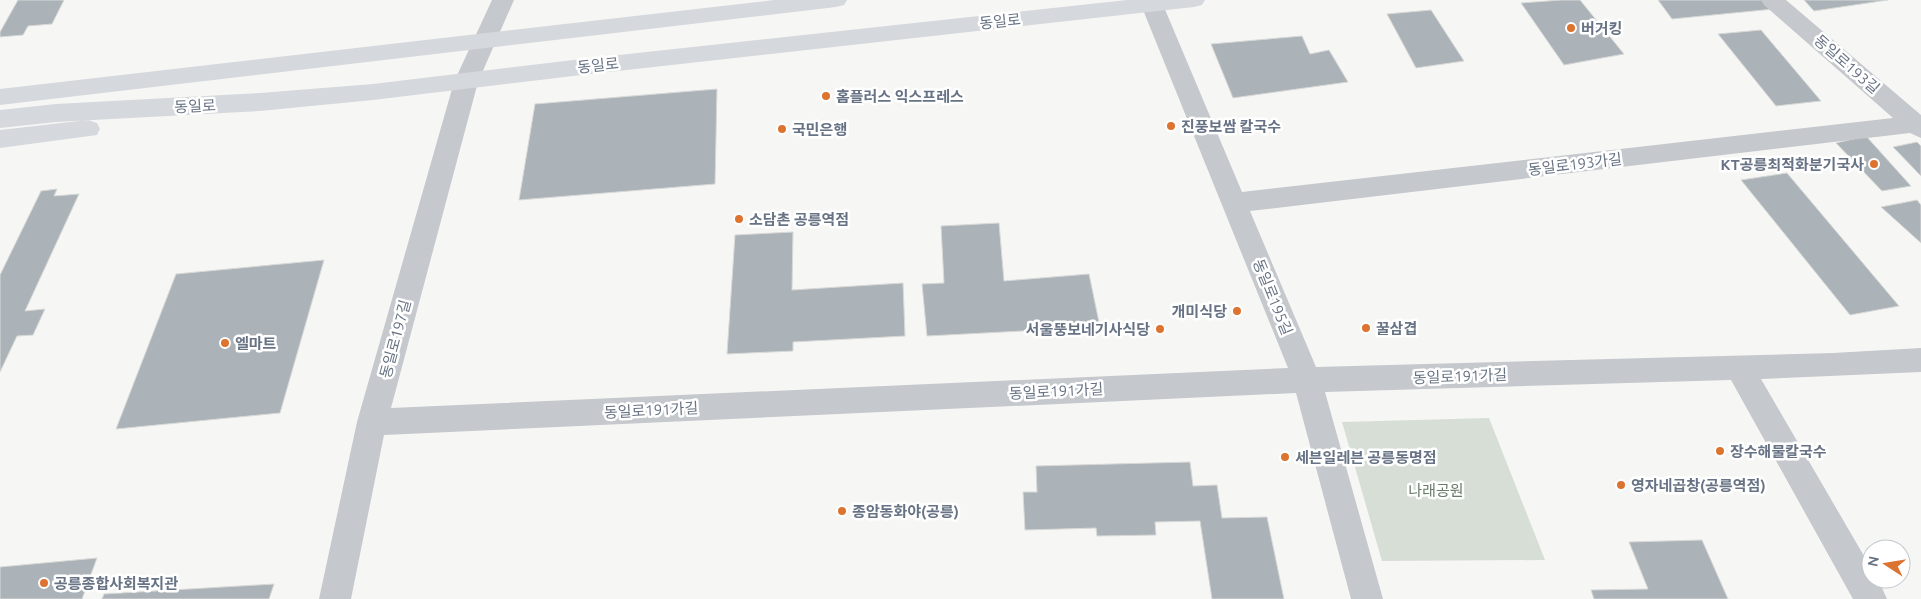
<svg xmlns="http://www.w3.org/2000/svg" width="1921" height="599" viewBox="0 0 1921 599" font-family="Ubuntu,'Noto Sans KR',sans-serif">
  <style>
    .green { fill: #d7ded5 }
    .building { fill: #abb2b8; stroke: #d8d9d7 }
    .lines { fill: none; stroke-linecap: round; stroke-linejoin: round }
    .minor { fill: #c5c8cc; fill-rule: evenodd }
    .major { fill: #d5d8dc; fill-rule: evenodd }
    .poi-dot { fill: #dc732f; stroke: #fff; stroke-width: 2 }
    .labels { text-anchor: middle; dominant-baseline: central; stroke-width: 5; stroke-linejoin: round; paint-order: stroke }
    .street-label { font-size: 15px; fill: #677384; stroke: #fff }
    .poi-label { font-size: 15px; font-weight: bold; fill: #677384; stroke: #fff; text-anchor: start }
    .park-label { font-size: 15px; fill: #677b66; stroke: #fff }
  </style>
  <rect width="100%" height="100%" fill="#f6f7f4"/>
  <path class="green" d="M 1489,418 L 1545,560 L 1382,561 L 1342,422 Z"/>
  <path class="building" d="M 18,0 L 64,0 L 52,24 L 28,26 L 23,35 L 0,37 L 0,32 Z
    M 1561,0 L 1580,0 L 1624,54 L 1564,65 L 1521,3 Z
    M 1658,0 L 1766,0 L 1774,9 L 1672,19 Z
    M 1804,0 L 1888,0 L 1814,11 Z
    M 1431,10 L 1464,61 L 1416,68 L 1387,14 Z
    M 1761,30 L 1821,101 L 1776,106 L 1718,34 Z
    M 1302,36 L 1310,54 L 1329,50 L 1348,82 L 1233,98 L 1211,44 Z
    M 717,89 L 715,184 L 519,200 L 535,104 Z
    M 1866,136 L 1911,186 L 1882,191 L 1836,143 Z
    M 1917,142 L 1921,146 L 1921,176 L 1893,147 Z
    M 1787,173 L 1899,306 L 1850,315 L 1741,180 Z
    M 57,189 L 54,196 L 79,194 L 25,311 L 45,309 L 33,335 L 17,336 L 0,372 L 0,275 L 41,191 Z
    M 1917,200 L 1921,205 L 1921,243 L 1881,207 Z
    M 999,223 L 1004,281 L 1089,274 L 1100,327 L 927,336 L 922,284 L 944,283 L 941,226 Z
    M 793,232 L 792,290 L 903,283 L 905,336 L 793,342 L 793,351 L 727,354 L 735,235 Z
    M 324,260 L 280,413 L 116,429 L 176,274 Z
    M 1190,462 L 1193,486 L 1217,485 L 1222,518 L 1267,517 L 1284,599 L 1212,599 L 1200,521 L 1155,522 L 1156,535 L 1097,536 L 1096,528 L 1025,530 L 1023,492 L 1037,492 L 1036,466 Z
    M 1702,540 L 1728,599 L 1594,599 L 1591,590 L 1648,589 L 1629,542 Z
    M 97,558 L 82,599 L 0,599 L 0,567 Z
    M 274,584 L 269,599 L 102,599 L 104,594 Z"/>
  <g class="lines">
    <path class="minor" d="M 492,0 L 514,0 L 478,82 L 391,408 L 1288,368 L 1139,0 L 1161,0 L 1242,192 L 1893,118 L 1764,5 L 1761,0 L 1786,0 L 1921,115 L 1921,138 L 1910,133 L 1250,211 L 1316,367 L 1833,353 L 1921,348 L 1921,372 L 1761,379 L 1871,568 L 1871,579 L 1878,579 L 1887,599 L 1853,599 L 1731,380 L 1325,392 L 1383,599 L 1351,599 L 1296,393 L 384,435 L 351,599 L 319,599 L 357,422 L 454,82 Z"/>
    <path class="major" d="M 774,0 L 847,0 L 844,5 L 836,7 L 0,105 L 0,89 Z
      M 1127,0 L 1205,0 L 1202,5 L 1194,7 L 573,76 L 373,100 L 260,111 L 56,122 L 0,128 L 0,110 L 56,104 L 260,93 L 373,84 L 573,60 Z
      M 88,120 L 97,123 L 100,129 L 97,135 L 0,148 L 0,130 Z"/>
  </g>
  <g class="poi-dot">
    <circle cx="1571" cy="28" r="5"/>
    <circle cx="826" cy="96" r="5"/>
    <circle cx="1171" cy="126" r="5"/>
    <circle cx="782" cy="129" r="5"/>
    <circle cx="1874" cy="164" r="5"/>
    <circle cx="739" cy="219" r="5"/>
    <circle cx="1237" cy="311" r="5"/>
    <circle cx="1366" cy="328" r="5"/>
    <circle cx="1160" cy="329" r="5"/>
    <circle cx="225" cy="343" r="5"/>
    <circle cx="1720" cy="451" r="5"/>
    <circle cx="1285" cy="457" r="5"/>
    <circle cx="1621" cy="485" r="5"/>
    <circle cx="842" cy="511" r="5"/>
    <circle cx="44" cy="583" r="5"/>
  </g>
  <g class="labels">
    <g class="street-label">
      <text transform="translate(1000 21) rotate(-6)">동일로</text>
      <text transform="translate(1847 64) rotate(41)">동일로193길</text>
      <text transform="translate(598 65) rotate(-6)">동일로</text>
      <text transform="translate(195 106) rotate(-3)">동일로</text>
      <text transform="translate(1575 164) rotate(-7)">동일로193가길</text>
      <text transform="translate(1273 297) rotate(68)">동일로195길</text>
      <text transform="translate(395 339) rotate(-75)">동일로197길</text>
      <text transform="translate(1460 376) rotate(-2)">동일로191가길</text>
      <text transform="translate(1056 391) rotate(-3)">동일로191가길</text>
      <text transform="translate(651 410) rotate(-3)">동일로191가길</text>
    </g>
    <g class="poi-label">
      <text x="1581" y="28">버거킹</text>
      <text x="836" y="96">홈플러스 익스프레스</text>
      <text x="1181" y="126">진풍보쌈 칼국수</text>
      <text x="792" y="129">국민은행</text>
      <text x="1864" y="164" text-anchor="end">KT공릉최적화분기국사</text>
      <text x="749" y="219">소담촌 공릉역점</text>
      <text x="1227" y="311" text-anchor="end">개미식당</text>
      <text x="1376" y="328">꿀삼겹</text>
      <text x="1150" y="329" text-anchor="end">서울뚱보네기사식당</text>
      <text x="235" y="343">엘마트</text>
      <text x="1730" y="451">장수해물칼국수</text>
      <text x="1295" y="457">세븐일레븐 공릉동명점</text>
      <text x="1631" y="485">영자네곱창(공릉역점)</text>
      <text x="852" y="511">종암동화야(공릉)</text>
      <text x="54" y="583">공릉종합사회복지관</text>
    </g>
    <g class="park-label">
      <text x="1436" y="490">나래공원</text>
    </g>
  </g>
  <g transform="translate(1886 564) rotate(282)"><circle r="24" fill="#ffffff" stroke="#c2c7ce"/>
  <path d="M0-4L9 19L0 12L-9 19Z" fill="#dc732f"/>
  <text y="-8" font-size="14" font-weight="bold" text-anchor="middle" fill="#677384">N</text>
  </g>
</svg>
